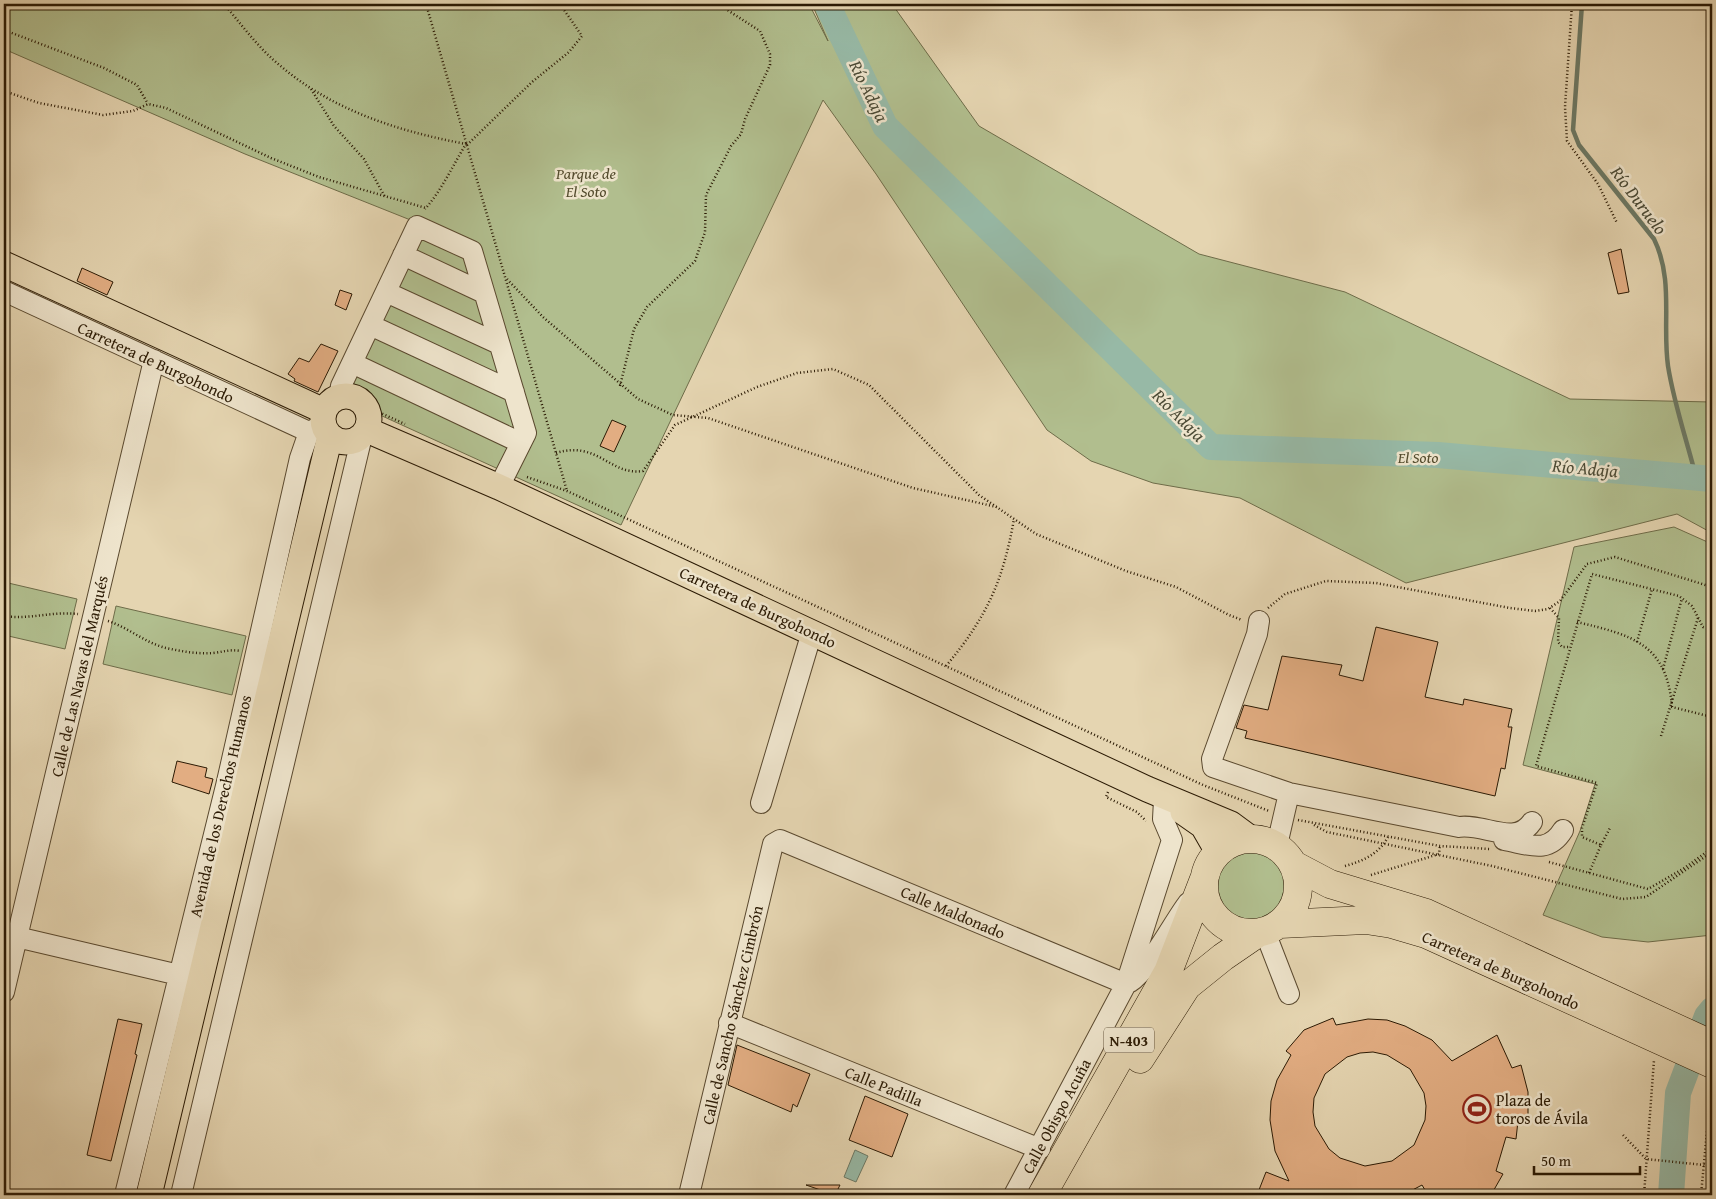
<svg xmlns="http://www.w3.org/2000/svg" width="1716" height="1199" viewBox="0 0 1716 1199" font-family="'Gentium Book Plus',serif">
  <style>
    .green { fill: #b1be8e; stroke: #6e6c49 }
    .water { fill: #97b9a6; stroke: #6c7965 }
    .lines { fill: none; stroke-linecap: round; stroke-linejoin: round }
    .stream { stroke: #6c7965; stroke-width: 4.5 }
    .river { stroke: #97b9a6; stroke-width: 26 }
    .building { fill: #e2ad82; stroke: #2b1a04; fill-rule: evenodd }
    .minor-casing { stroke: #5a492f; stroke-width: 22 }
    .major-casing { stroke: #2b1a04; stroke-width: 27 }
    .highway-casing { stroke: #2b1a04; stroke-width: 29 }
    .path { stroke: #2b1a04; stroke-width: 2.5; stroke-dasharray: 1 2.5; stroke-linecap: butt }
    .minor { stroke: #eee4cc; stroke-width: 20 }
    .major { stroke: #e5d5b1; stroke-width: 25 }
    .highway { stroke: #e5d5b1; stroke-width: 28 }
    .labels { text-anchor: middle; dominant-baseline: central; stroke-width: 5; stroke-linejoin: round; paint-order: stroke }
    .shield { fill: #eee4cc; stroke: #665740; stroke-width: 1 }
    .shield-label { font-size: 15px; font-weight: bold; fill: #2b1a04 }
    .park-label { font-size: 16px; font-style: italic; fill: #534b2d; stroke: #eee4cc }
    .street-label { font-size: 16px; fill: #2b1a04; stroke: #eee4cc }
    .poi-label { font-size: 16px; fill: #2b1a04; stroke: #eee4cc; text-anchor: start }
    .water-label { font-size: 18px; font-style: italic; fill: #4b4a35; stroke: #eee4cc }
  </style>
  <rect width="100%" height="100%" fill="#e5d5b1"/>
  <filter id="stains"><feTurbulence type="fractalNoise" baseFrequency=".004" numOctaves="4"/><feColorMatrix values="0 0 0 0 .2 0 0 0 0 .09 0 0 0 0 .02 0 0 0 .5 -.17"/></filter>
  <radialGradient id="worn" r=".72"><stop offset=".6" stop-color="#630" stop-opacity="0"/><stop offset="1" stop-color="#630" stop-opacity=".3"/></radialGradient>
  <path class="green" d="M 4,4 L 809,4 L 828,41 L 812,4 L 892,4 L 979,126 L 1199,254 L 1345,292 L 1570,399 L 1712,402 L 1712,533 L 1677,514 L 1406,583 L 1240,498 L 1153,483 L 1091,461 L 1047,430 L 876,174 L 823,100 L 621,525 L 380,415 L 367,398 L 345,385 L 336,392 L 330,392 L 413,221 L 245,154 L 4,49 Z
    M 1674,527 L 1712,544 L 1712,935 L 1648,942 L 1602,937 L 1543,915 L 1580,831 L 1595,784 L 1523,765 L 1574,547 Z
    M 4,582 L 77,599 L 65,649 L 4,635 Z
    M 116,606 L 246,636 L 232,695 L 103,664 Z
    M1215 886a36 36 0 1 1 72 0a36 36 0 1 1-72 0Z"/>
  <path class="water" d="M 855,1150 L 868,1156 L 856,1182 L 844,1177 Z"/>
  <g class="lines">
    <path class="stream" d="M 1582,4 L 1573,130 L 1579,145 L 1654,239 C 1674,280 1662,323 1668,366 C 1674,404 1687,441 1696,477"/>
    <path class="river" d="M 827,4 L 885,126 L 1211,447 L 1438,455 L 1712,479
      M 1671,1195 L 1678,1093 L 1707,1016 L 1712,1010"/>
  </g>
  <path class="building" d="M 1621,249 L 1629,292 L 1618,294 L 1608,253 Z
    M 82,268 L 113,282 L 107,295 L 77,281 Z
    M 340,290 L 352,294 L 346,310 L 335,305 Z
    M 321,344 L 338,351 L 318,392 L 294,381 L 295,379 L 288,374 L 299,358 L 309,362 Z
    M 612,420 L 626,426 L 614,452 L 600,446 Z
    M 1376,627 L 1438,642 L 1425,697 L 1463,705 L 1464,699 L 1512,709 L 1508,727 L 1512,727 L 1505,769 L 1501,768 L 1495,796 L 1245,738 L 1247,731 L 1236,728 L 1244,705 L 1268,710 L 1282,656 L 1342,665 L 1339,675 L 1363,681 Z
    M 177,761 L 207,768 L 205,777 L 213,779 L 209,794 L 172,782 Z
    M 1333,1018 L 1336,1025 L 1368,1019 L 1387,1020 L 1405,1026 L 1432,1040 L 1452,1061 L 1497,1035 L 1512,1068 L 1521,1065 L 1528,1092 L 1528,1120 L 1518,1121 L 1516,1139 L 1506,1137 L 1496,1171 L 1503,1174 L 1491,1195 L 1428,1195 L 1422,1185 L 1403,1195 L 1257,1195 L 1266,1172 L 1289,1181 L 1275,1151 L 1270,1120 L 1271,1101 L 1277,1080 L 1291,1055 L 1286,1051 L 1304,1030 ZM 1373,1052 L 1387,1055 L 1410,1069 L 1424,1093 L 1426,1106 L 1425,1120 L 1414,1145 L 1392,1161 L 1365,1166 L 1340,1158 L 1329,1149 L 1315,1126 L 1313,1112 L 1314,1098 L 1325,1074 L 1347,1057 L 1360,1053 Z
    M 118,1019 L 142,1024 L 135,1054 L 137,1055 L 111,1161 L 87,1155 Z
    M 737,1045 L 810,1074 L 797,1107 L 793,1104 L 791,1112 L 728,1085 Z
    M 865,1096 L 908,1114 L 892,1157 L 849,1140 Z
    M 806,1185 L 840,1185 L 835,1195 Z"/>
  <g class="lines">
    <defs>
      <path id="minor" d="M 403,255 L 484,293
        M 4,291 L 309,432
        M 386,292 L 499,344
        M 370,325 L 514,392
        M 352,363 L 521,443
        M 339,397 L 341,386 L 417,226 L 472,251 L 526,433 L 499,487
        M 1259,621 L 1257,634 L 1212,759 L 1213,767 L 1289,793 L 1459,827 C 1484,823 1515,847 1532,822
        M 761,803 L 812,632
        M 1504,840 C 1528,844 1548,855 1563,830
        M 1277,845 L 1289,793
        M 1265,932 L 1289,994
        M 4,934 L 179,975
        M 1130,982 C 1148,971 1173,923 1188,903
        M 4,992 L 154,360
        M 729,1023 L 1040,1149
        M 125,1195 L 226,786 L 300,458 L 309,432 L 323,425
        M 181,1195 L 362,436
        M 689,1195 L 773,844 L 780,840 L 1126,984
        M 1014,1195 L 1126,984 L 1172,840 L 1163,819 L 1164,800"/>
      <path id="major" d="M 4,264 L 324,411
        M323 419a23 23 0 1 1 46 0a23 23 0 1 1-46 0Z
        M 367,430 L 499,487 L 1147,789 L 1231,824 L 1250,838
        M 1183,812 L 1203,826 L 1218,852
        M 149,1195 L 330,436"/>
      <path id="highway" d="M1204 886a47 47 0 1 1 94 0a47 47 0 1 1-94 0Z
        M 1294,865 L 1330,884 L 1426,913 L 1711,1044
        M 1280,924 L 1366,920 L 1392,924 L 1426,934 L 1712,1064
        M 1140,1059 L 1187,986 L 1223,957 L 1258,933
        M 1042,1195 L 1168,972 L 1204,879"/>
    </defs>
    <use href="#minor" class="minor-casing"/>
    <use href="#major" class="major-casing"/>
    <use href="#highway" class="highway-casing"/>
    <path class="path" d="M 10,4 L 4,30 L 104,68 L 137,85 L 148,104
      M 224,4 C 241,24 257,46 277,63 C 331,110 397,131 466,144 C 453,165 442,190 425,209
      M 426,4 L 567,491
      M 1572,4 L 1565,107 L 1567,141 L 1598,184 L 1617,223
      M 311,89 L 334,126 L 364,159 L 385,197
      M 4,91 L 39,103 L 103,115 L 133,111 L 148,104 L 166,108 L 271,158 L 319,177 L 426,208
      M 467,145 L 532,82 L 569,52 L 582,36 L 560,4
      M 507,279 L 543,317 L 638,399 L 673,415 L 708,418 L 913,488 L 997,507
      M 620,386 L 634,329 L 647,307 L 695,261 L 705,232 L 706,195 L 731,146 L 741,134 L 745,119 L 770,65 L 770,54 L 760,31 L 718,4
      M 356,393 L 368,399 L 374,410 L 405,424
      M 556,453 C 598,440 610,476 643,471 L 675,425 L 757,387 L 797,373 L 833,369 L 869,385 L 979,495 L 1036,534 L 1126,571 L 1176,587 L 1229,615 L 1242,620
      M 527,477 L 567,491 L 1203,785 L 1269,811
      M 1268,608 L 1285,594 L 1326,581 L 1376,583 L 1510,608 L 1535,611 L 1548,609 L 1560,601 L 1587,564 L 1615,557 L 1712,587
      M 1550,608 L 1559,618 L 1558,642 L 1562,647 L 1569,647
      M 4,616 C 29,620 53,611 78,614
      M 108,621 C 130,628 147,645 171,649 C 185,652 199,654 213,653 C 223,652 230,649 240,651
      M 1577,622 C 1631,635 1667,643 1672,707 L 1712,717
      M 1637,642 L 1652,589
      M 946,666 C 987,617 1003,581 1014,519
      M 1663,669 L 1682,598
      M 1661,736 L 1698,618
      M 1108,792 L 1106,797 L 1137,812 L 1146,821
      M 1298,820 L 1440,846 L 1490,849
      M 1314,825 L 1327,832 L 1492,866 L 1622,899 L 1646,897 L 1712,852
      M 1601,845 L 1610,828
      M 1549,862 L 1648,889 L 1683,869 L 1712,848
      M 1345,866 C 1363,861 1379,854 1388,837
      M 1589,873 L 1601,845 L 1582,837 L 1582,828 L 1597,783 L 1536,766 L 1592,574 L 1679,596 L 1692,606 L 1703,627 L 1712,630
      M 1371,875 L 1439,854 L 1440,846
      M 1623,1135 L 1646,1159 L 1704,1165 L 1712,1168
      M 1644,1195 L 1654,1060
      M 1701,1195 L 1711,1088"/>
    <use href="#minor" class="minor"/>
    <use href="#major" class="major"/>
    <use href="#highway" class="highway"/>
  </g>
  <defs>
    <symbol id="stadium-ring" viewBox="-11 -11 22 22"><circle r="9.5" fill="#eee4cc" stroke="#8f2418" stroke-width="1.5"/><path d="M0-5a6.5 5 0 1 0 0 10a6.5 5 0 1 0 0-10ZM-3.5-1.8h7v3.6h-7Z" fill="#8f2418"/></symbol>
  </defs>
  <g fill-rule="evenodd">
    <use href="#stadium-ring" x="1461" y="1093" width="32" height="32"/>
  </g>
  <g class="labels">
    <rect class="shield" x="1104" y="1027.5" width="50" height="25" rx="4"/>
    <g class="shield-label">
      <text x="1129" y="1040">N-403</text>
    </g>
    <g class="park-label">
      <text x="586" y="173">Parque de<tspan x="586" dy="18">El Soto</tspan></text>
      <text x="1418" y="457">El Soto</text>
    </g>
    <g class="street-label">
      <text transform="translate(156 362) rotate(25)">Carretera de Burgohondo</text>
      <text transform="translate(758 607) rotate(25)">Carretera de Burgohondo</text>
      <text transform="translate(79 676) rotate(-77)">Calle de Las Navas del Marqués</text>
      <text transform="translate(220 806) rotate(-77)">Avenida de los Derechos Humanos</text>
      <text transform="translate(953 912) rotate(23)">Calle Maldonado</text>
      <text transform="translate(1501 970) rotate(24)">Carretera de Burgohondo</text>
      <text transform="translate(732 1015) rotate(-77)">Calle de Sancho Sánchez Cimbrón</text>
      <text transform="translate(884 1086) rotate(22)">Calle Padilla</text>
      <text transform="translate(1056 1116) rotate(-62)">Calle Obispo Acuña</text>
    </g>
    <g class="poi-label">
      <text x="1496" y="1100">Plaza de<tspan x="1496" dy="18">toros de Ávila</tspan></text>
    </g>
    <g class="water-label">
      <text transform="translate(869 91) rotate(64)">Río Adaja</text>
      <text transform="translate(1639 200) rotate(53)">Río Duruelo</text>
      <text transform="translate(1179 415) rotate(45)">Río Adaja</text>
      <text transform="translate(1585 468) rotate(5)">Río Adaja</text>
    </g>
  </g>
  <rect width="1716" height="1199" fill="none" stroke="#e5d5b1" stroke-width="20"/>
  <rect x="5" y="5" width="1706" height="1189" fill="none" stroke="#2b1a04" stroke-width="2.5"/>
  <rect x="10" y="10" width="1696" height="1179" fill="none" stroke="#2b1a04"/>
  <path d="M1534 1166v8h106v-8" fill="none" stroke="#2b1a04" stroke-width="2.5"/>
  <text x="1541" y="1166" font-size="15" fill="#2b1a04" stroke="#eee4cc" stroke-width="4" paint-order="stroke">50 m</text>
  <rect width="100%" height="100%" filter="url(#stains)"/>
  <rect width="100%" height="100%" fill="url(#worn)"/>
</svg>
